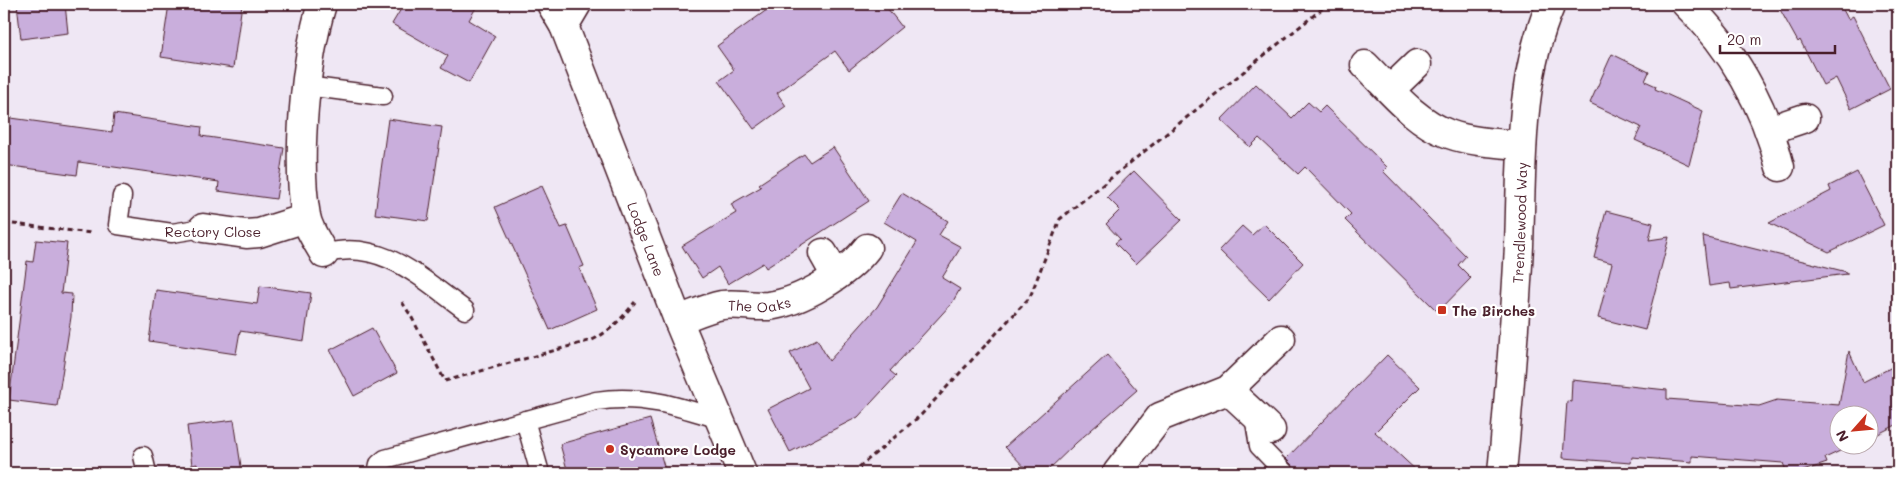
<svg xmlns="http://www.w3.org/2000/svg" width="1902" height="477" viewBox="0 0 1902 477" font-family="Mali,sans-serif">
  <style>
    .building { fill: #c9aedc; stroke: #4a1f2b }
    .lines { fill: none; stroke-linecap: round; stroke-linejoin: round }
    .lane-casing { stroke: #4a1f2b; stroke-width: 21 }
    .street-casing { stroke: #4a1f2b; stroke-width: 31 }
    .secondary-casing { stroke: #4a1f2b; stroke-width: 31 }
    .path { stroke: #4a1f2b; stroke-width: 3; stroke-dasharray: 5 4; stroke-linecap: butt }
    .lane { stroke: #fff; stroke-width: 18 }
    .street { stroke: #fff; stroke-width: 28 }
    .secondary { stroke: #fff; stroke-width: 28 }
    .poi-dot { fill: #c8321e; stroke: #fff; stroke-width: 2 }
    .labels { text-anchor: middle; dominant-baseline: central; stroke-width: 4.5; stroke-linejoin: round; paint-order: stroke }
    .street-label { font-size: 14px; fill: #4a1f2b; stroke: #fff }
    .poi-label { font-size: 14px; font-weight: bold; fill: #4a1f2b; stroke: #fff; text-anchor: start }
  </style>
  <rect width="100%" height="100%" fill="#efe7f4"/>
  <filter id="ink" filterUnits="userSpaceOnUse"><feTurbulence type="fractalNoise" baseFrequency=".02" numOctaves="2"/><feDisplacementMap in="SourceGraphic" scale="10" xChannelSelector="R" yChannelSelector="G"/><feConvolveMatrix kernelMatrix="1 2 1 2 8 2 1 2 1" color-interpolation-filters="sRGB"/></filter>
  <g filter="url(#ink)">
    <path class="building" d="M 17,4 L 65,4 L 68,33 L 21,39 Z
      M 169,4 L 242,4 L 233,68 L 161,57 Z
      M 404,4 L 478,4 L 469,20 L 495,36 L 469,83 L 441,68 L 448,56 L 392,24 Z
      M 775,4 L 884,4 L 902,27 L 849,70 L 835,51 L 777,93 L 786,106 L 754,129 L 719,81 L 734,70 L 717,46 Z
      M 1777,4 L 1840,4 L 1848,19 L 1853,16 L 1890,89 L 1851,109 L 1836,78 L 1823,85 L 1800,40 L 1798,42 Z
      M 1612,54 L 1649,72 L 1645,81 L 1656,86 L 1655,89 L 1703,111 L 1689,165 L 1635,140 L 1641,127 L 1590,103 Z
      M 1256,84 L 1292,118 L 1308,102 L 1319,112 L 1325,106 L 1387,167 L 1383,171 L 1466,256 L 1458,265 L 1471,278 L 1438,312 L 1345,220 L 1351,214 L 1305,167 L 1298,174 L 1259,138 L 1250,147 L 1221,120 Z
      M 114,114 L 202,127 L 201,136 L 284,148 L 276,199 L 218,191 L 219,182 L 79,162 L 77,175 L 4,165 L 4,117 L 112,132 Z
      M 388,119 L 442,127 L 428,221 L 375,214 Z
      M 833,147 L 869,201 L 766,268 L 763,263 L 728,284 L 718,267 L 702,278 L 682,246 L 736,213 L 731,204 L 761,187 L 759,184 L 804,154 L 810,162 Z
      M 1134,171 L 1182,220 L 1136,264 L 1115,243 L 1120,239 L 1106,224 L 1120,210 L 1107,197 Z
      M 1857,172 L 1884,225 L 1829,252 L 1769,223 L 1831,191 L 1829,186 Z
      M 542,186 L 561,228 L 567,226 L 584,266 L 579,268 L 597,309 L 550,330 L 495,207 Z
      M 902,193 L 948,221 L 939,235 L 961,247 L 942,278 L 960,289 L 952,303 L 890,371 L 896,376 L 858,417 L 790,452 L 768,409 L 809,388 L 790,353 L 817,339 L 829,361 L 877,307 L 917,242 L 884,222 Z
      M 1606,211 L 1653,223 L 1649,240 L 1669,237 L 1645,330 L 1598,318 L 1612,263 L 1594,258 Z
      M 1264,224 L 1303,263 L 1269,299 L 1219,250 L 1242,226 L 1252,235 Z
      M 1703,236 L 1847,272 L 1847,274 L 1731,289 L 1730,283 L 1709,286 Z
      M 36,240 L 67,243 L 61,293 L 72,294 L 71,317 L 57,406 L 9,400 L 27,261 L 33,262 Z
      M 260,286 L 311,293 L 304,341 L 240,331 L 236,354 L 149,341 L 156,290 L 257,304 Z
      M 372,328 L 397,373 L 354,396 L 330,350 Z
      M 1849,351 L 1863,382 L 1898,364 L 1898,424 L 1870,438 L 1870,414 L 1840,414 L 1840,444 L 1855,444 L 1825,458 L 1827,463 L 1797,473 L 1787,473 L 1783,463 L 1692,456 L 1692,462 L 1632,457 L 1631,463 L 1563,458 L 1567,401 L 1571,402 L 1572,380 L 1667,390 L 1667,399 L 1759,406 L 1777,400 L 1839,405 Z
      M 1107,355 L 1137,390 L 1076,443 L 1045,473 L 1030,473 L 1005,447 Z
      M 1387,355 L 1420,387 L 1375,432 L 1419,473 L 1295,473 L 1293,466 L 1286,459 Z
      M 650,419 L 666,473 L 568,473 L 560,444 Z
      M 234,420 L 242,473 L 198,473 L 197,464 L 192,465 L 187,426 Z"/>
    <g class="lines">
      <defs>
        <path id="lane" d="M 306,86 L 383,96
          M 122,196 L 118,225 L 172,233 L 203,228
          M 324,254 C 380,237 422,279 465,310
          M 1254,416 L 1259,446 L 1285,473
          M 525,420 L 540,473
          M 143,456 L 147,473
          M 377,473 L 379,464 L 385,459 L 596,401 C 640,394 678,406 719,419"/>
        <g id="street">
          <path d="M 322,4 C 305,60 296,159 306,216 C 308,229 318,243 324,254"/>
          <path id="s1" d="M 551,4 L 564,26 L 678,320 L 742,473"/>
          <path d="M 1686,4 C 1732,47 1765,106 1780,167"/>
          <path d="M 564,26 L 577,4"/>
          <path d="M 1365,65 C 1390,90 1415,122 1449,134 C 1471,142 1498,143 1522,145"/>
          <path d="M 1390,90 L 1417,64"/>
          <path d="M 1769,130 L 1805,118"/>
          <path d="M 203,228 L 246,234 L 259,233 L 306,218"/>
          <path d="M 823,253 L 836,276"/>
          <path id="s2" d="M 678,320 C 692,315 707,308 722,305 C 737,303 753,307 768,306 C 801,302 847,274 867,248"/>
          <path d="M 1228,390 L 1271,430"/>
          <path d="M 1117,473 L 1160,417 L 1228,390 L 1281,339"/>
        </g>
        <g id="secondary">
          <path id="s3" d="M 1502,473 C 1509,398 1515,322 1519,246 C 1522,165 1518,80 1551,4"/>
        </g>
      </defs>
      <use href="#lane" class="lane-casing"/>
      <use href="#street" class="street-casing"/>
      <use href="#secondary" class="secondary-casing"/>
      <path class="path" d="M 4,223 L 91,233
        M 402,302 L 411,316 L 445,381 L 592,340 C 611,331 622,318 635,302
        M 852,473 L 921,415 L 1030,297 L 1060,219 L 1328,4"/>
      <use href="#lane" class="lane"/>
      <use href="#street" class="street"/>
      <use href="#secondary" class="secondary"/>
    </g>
  </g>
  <g class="poi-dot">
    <rect x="1437" y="305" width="10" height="10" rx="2.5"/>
    <circle cx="610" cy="449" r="5"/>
  </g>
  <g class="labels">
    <g class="street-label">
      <text stroke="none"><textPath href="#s3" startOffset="251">Trendlewood Way</textPath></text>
      <text x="213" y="231">Rectory Close</text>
      <text stroke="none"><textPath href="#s1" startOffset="254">Lodge Lane</textPath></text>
      <text stroke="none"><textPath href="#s2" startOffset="84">The Oaks</textPath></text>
    </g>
    <g class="poi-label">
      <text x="1452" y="310">The Birches</text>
      <text x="620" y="449">Sycamore Lodge</text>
    </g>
  </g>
  <rect width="1902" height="477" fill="none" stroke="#fff" stroke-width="20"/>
  <rect x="10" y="10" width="1882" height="457" fill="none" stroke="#4a1f2b" stroke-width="2" filter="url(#ink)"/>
  <g transform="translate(1854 430) rotate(243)"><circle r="24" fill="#ffffff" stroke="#b7a5aa"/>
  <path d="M0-4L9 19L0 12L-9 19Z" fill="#c8321e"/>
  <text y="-8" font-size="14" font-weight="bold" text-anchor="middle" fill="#4a1f2b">N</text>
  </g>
  <path d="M1720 45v8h115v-8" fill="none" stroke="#4a1f2b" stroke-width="2.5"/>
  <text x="1727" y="45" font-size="15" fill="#4a1f2b" stroke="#ffffff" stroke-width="4" paint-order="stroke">20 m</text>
</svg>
